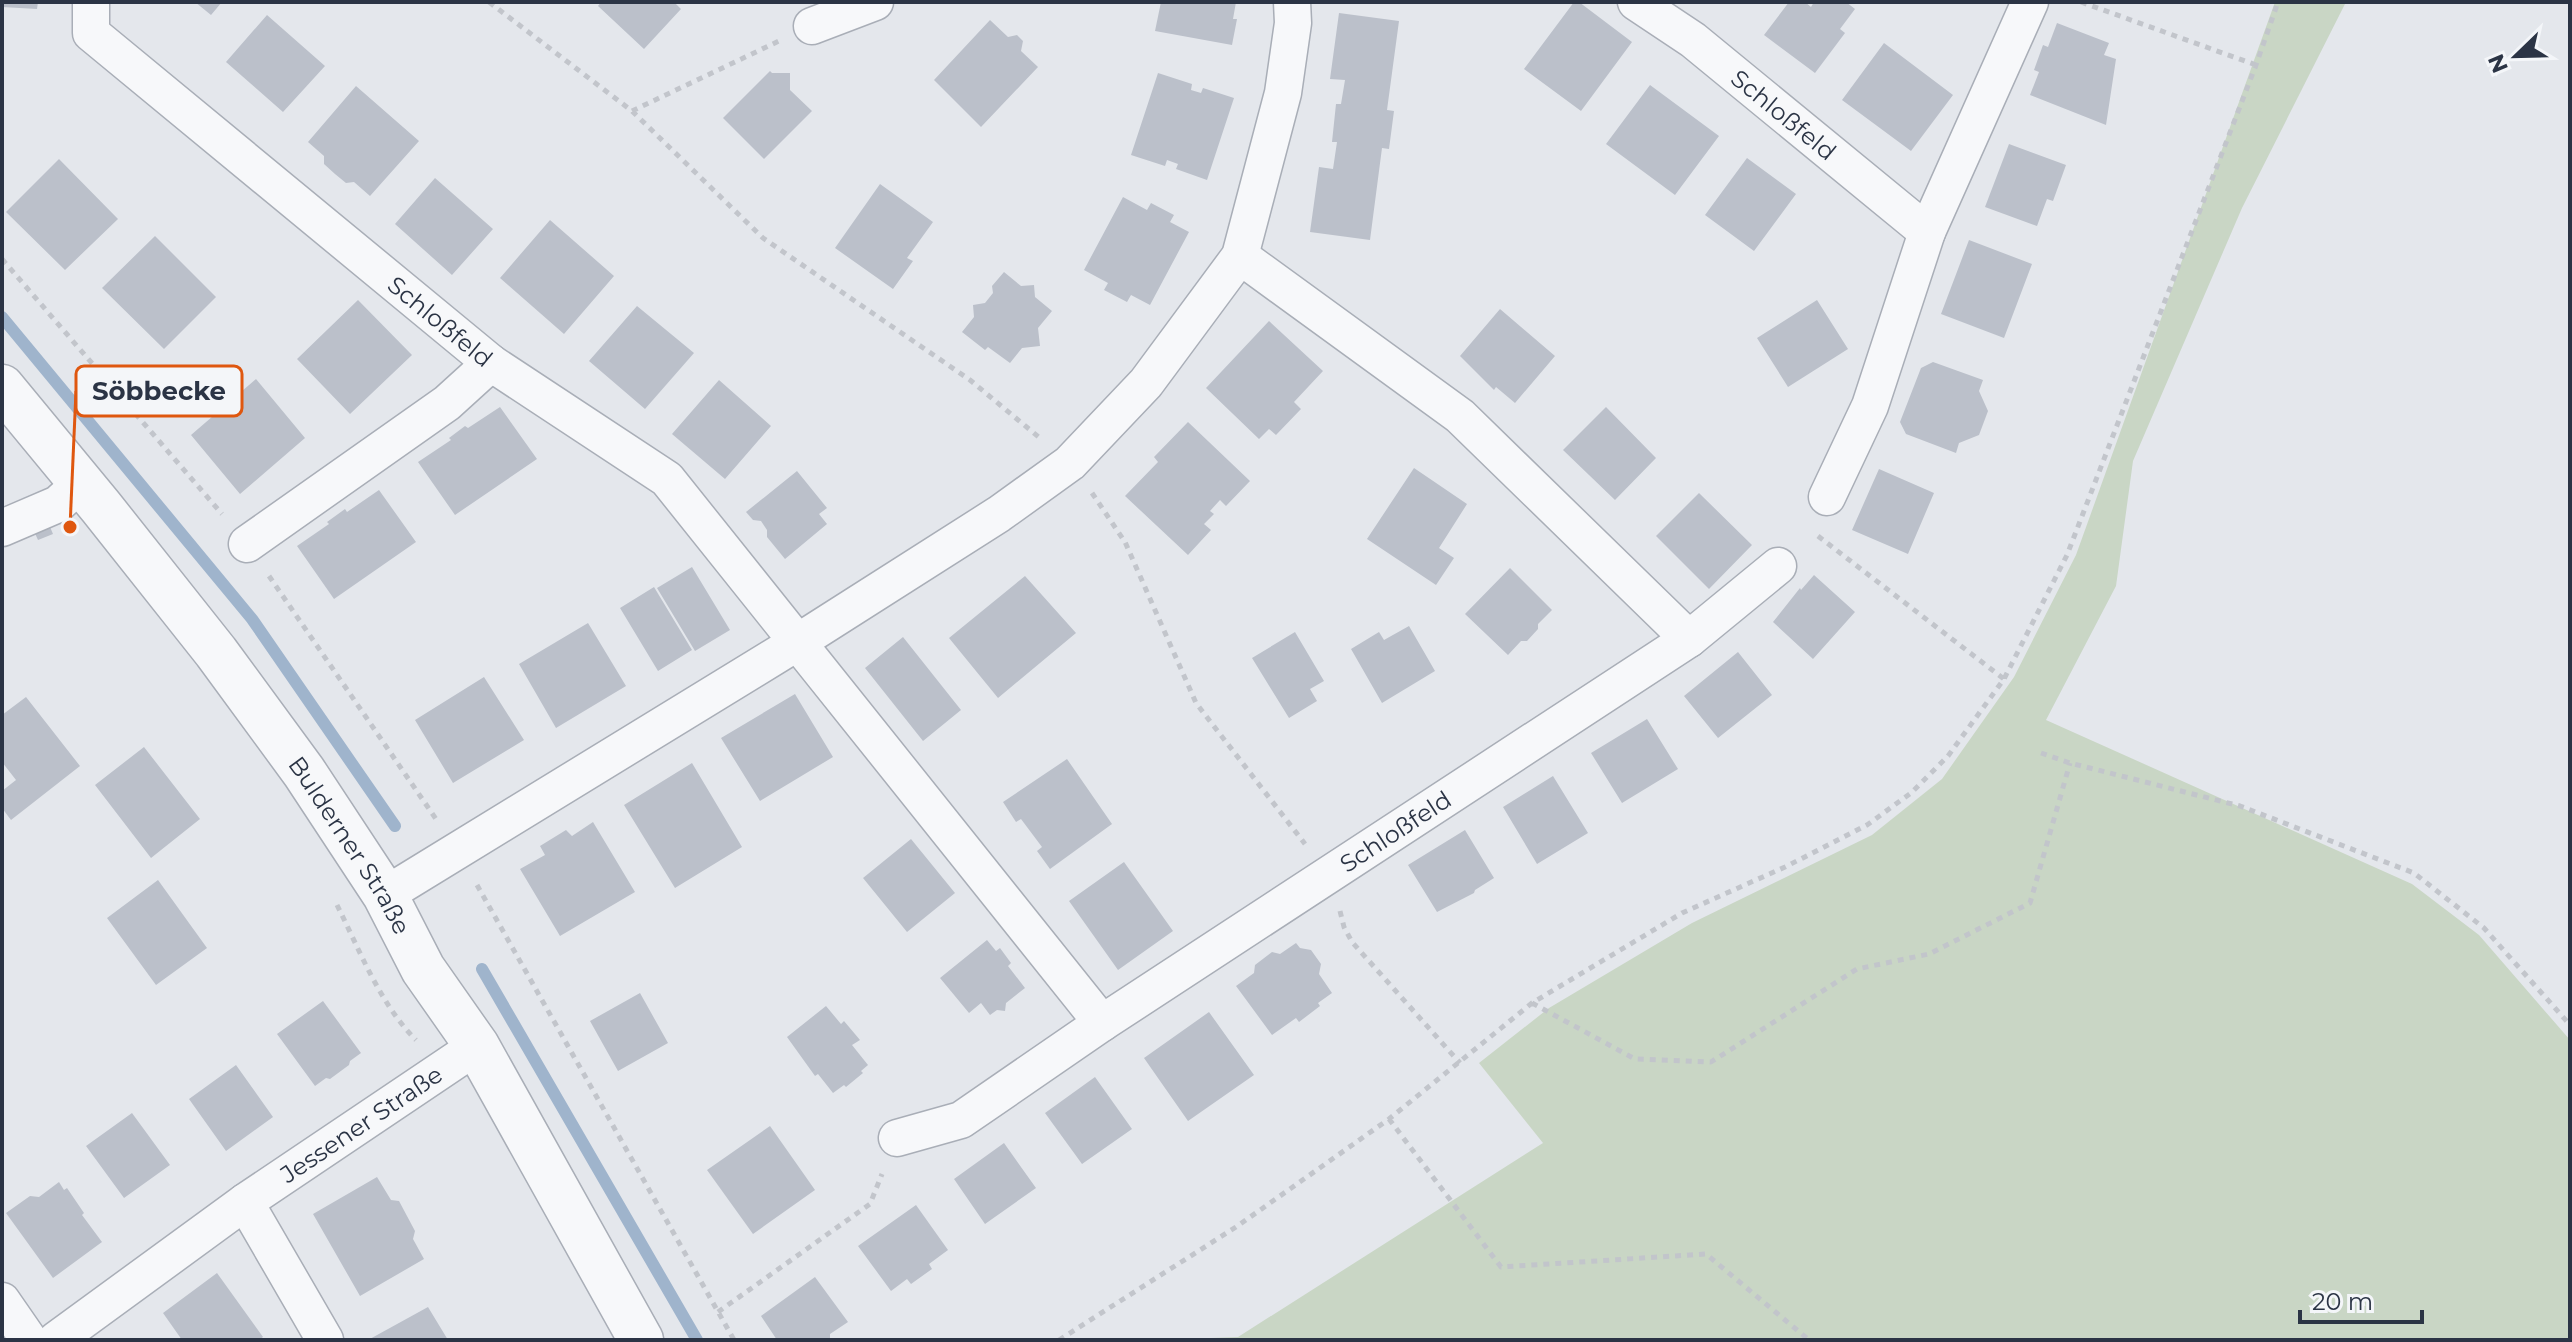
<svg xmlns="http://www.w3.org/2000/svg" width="2572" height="1342" viewBox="0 0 2572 1342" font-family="Montserrat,sans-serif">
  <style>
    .green { fill: #c9d6c5 }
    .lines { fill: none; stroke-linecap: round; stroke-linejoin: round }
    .stream { stroke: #9fb4cc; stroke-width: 12 }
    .building { fill: #bbc0ca }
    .minor-casing { stroke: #a9aeb7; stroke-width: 39 }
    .tertiary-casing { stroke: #a9aeb7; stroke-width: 47 }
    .path { stroke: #c2c5cb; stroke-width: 5; stroke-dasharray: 6 6; stroke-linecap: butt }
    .minor { stroke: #f7f8fa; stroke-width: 36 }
    .tertiary { stroke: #f7f8fa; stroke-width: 44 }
    .labels { text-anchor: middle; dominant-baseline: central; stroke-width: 6; stroke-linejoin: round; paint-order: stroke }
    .street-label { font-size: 24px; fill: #2b3445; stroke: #f4f6f9 }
    .leader { fill: none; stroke: #df570f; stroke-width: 3 }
    .callout-dot { fill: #df570f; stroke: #f4f6f9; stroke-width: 3 }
    .callout { fill: #f4f6f9; stroke: #df570f; stroke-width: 3 }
    .callout-label { font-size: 26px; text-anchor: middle; font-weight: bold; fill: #2b3445 }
  </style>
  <rect width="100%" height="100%" fill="#e4e7ec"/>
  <path class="green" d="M 2275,2 L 2346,2 L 2242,208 L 2133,461 L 2116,586 L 2046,720 L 2412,884 L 2479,935 L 2570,1040 L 2570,1340 L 1157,1340 L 1238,1337 L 1543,1143 L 1479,1063 L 1549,1008 L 1692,923 L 1872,835 L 1942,779 L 2014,677 L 2076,555 Z"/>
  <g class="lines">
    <path class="stream" d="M 2,317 L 252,619 L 395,826
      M 482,969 L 697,1340"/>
  </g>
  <path class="building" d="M 2,2 L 38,2 L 37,9 L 2,7 Z
    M 195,2 L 222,2 L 211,15 Z
    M 601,2 L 674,2 L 681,9 L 644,49 L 598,6 Z
    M 1161,2 L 1236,2 L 1233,19 L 1237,19 L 1232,45 L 1155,31 Z
    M 1574,2 L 1579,2 L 1632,42 L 1581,111 L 1524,69 Z
    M 1789,2 L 1805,2 L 1811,7 L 1814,2 L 1846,2 L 1855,9 L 1840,29 L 1845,33 L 1815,73 L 1764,35 Z
    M 1339,13 L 1399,21 L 1387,110 L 1394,111 L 1389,149 L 1382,148 L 1370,240 L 1310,232 L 1319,167 L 1333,169 L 1337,142 L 1332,142 L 1336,104 L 1341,104 L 1345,80 L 1330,79 Z
    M 267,15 L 325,66 L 283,112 L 226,62 Z
    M 990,20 L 1008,37 L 1017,35 L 1023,41 L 1021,51 L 1038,67 L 981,127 L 934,80 Z
    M 2057,23 L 2109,43 L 2104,55 L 2116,59 L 2106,125 L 2030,95 L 2039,72 L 2034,70 L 2043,45 L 2048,47 Z
    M 1884,43 L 1953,95 L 1911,151 L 1842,100 Z
    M 770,71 L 772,73 L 790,73 L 790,90 L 812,111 L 764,159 L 723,118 Z
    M 1158,73 L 1192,84 L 1191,90 L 1201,93 L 1203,88 L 1234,98 L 1207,180 L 1176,169 L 1178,164 L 1167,160 L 1165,166 L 1131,155 Z
    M 1650,85 L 1719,136 L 1675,195 L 1606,144 Z
    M 356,86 L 419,141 L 370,196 L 354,182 L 346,183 L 335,174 L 324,164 L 324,156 L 308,142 Z
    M 2009,144 L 2066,165 L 2053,201 L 2047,199 L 2037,226 L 1985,207 Z
    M 1747,158 L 1796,194 L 1754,251 L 1705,215 Z
    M 59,159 L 118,219 L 65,270 L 6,212 Z
    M 435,178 L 493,229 L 452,275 L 395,224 Z
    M 880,184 L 933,222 L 907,258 L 913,261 L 893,289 L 835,248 Z
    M 1123,197 L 1147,210 L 1151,203 L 1174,215 L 1170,222 L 1189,232 L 1150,305 L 1131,295 L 1127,302 L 1104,290 L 1108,283 L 1084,270 Z
    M 550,220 L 614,276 L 564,334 L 500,278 Z
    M 155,236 L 216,297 L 164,349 L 102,288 Z
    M 1969,240 L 2032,264 L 2004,338 L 1941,314 Z
    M 1004,272 L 1021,286 L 1034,285 L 1035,297 L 1052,311 L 1038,328 L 1040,346 L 1022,348 L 1010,363 L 988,347 L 985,350 L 962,332 L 974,317 L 973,305 L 985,303 L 993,293 L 992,286 Z
    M 358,300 L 412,355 L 350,414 L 297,359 Z
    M 1817,300 L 1848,349 L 1788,387 L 1757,338 Z
    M 637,306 L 694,353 L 645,409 L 589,361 Z
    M 1500,309 L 1555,356 L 1515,403 L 1496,387 L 1494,390 L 1460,356 Z
    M 1269,321 L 1323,371 L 1294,402 L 1301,409 L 1276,435 L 1269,429 L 1259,439 L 1206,388 Z
    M 1933,362 L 1983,380 L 1979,391 L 1988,411 L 1979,435 L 1959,443 L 1956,453 L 1906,434 L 1900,422 L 1921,368 Z
    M 256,379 L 305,438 L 240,494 L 191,435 Z
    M 719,380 L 771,426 L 725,479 L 672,434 Z
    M 500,407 L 537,459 L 455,515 L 418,462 L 451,440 L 449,438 L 465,426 L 468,428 Z
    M 1606,407 L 1656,458 L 1615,500 L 1563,450 Z
    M 1188,422 L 1250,481 L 1226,506 L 1220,500 L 1210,511 L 1214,514 L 1204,524 L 1211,530 L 1188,555 L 1125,496 L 1158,462 L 1154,457 Z
    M 1414,468 L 1467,504 L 1439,548 L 1454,558 L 1436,585 L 1367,539 Z
    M 1879,469 L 1934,493 L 1908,554 L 1852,530 Z
    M 797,471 L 827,508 L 819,514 L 827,524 L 785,559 L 767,537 L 767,530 L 761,521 L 753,520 L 746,512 Z
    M 379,490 L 416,542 L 334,599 L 297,546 L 329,524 L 327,522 L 345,509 L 347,512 Z
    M 1699,493 L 1752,545 L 1709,589 L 1656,536 Z
    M 48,522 L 53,534 L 38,540 L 33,529 Z
    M 692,567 L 730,630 L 695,651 L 657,588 Z
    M 1510,568 L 1552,610 L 1538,624 L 1538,629 L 1527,641 L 1521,641 L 1508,655 L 1465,614 Z
    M 1814,575 L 1855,612 L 1813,659 L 1773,622 L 1800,588 L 1801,590 Z
    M 1025,576 L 1076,633 L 998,698 L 949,638 Z
    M 654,587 L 692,650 L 658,671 L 620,608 Z
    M 588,623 L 626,686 L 556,728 L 519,664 Z
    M 1409,626 L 1435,671 L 1382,703 L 1351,649 L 1379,632 L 1384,640 Z
    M 1295,632 L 1324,681 L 1310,689 L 1317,701 L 1289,718 L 1252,658 Z
    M 903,637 L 961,710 L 923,741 L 865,668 Z
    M 1738,652 L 1772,695 L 1718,738 L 1684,696 Z
    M 484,677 L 524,740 L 453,783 L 415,720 Z
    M 795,694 L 833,757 L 760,801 L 721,738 Z
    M 26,697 L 80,766 L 11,820 L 2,808 L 2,791 L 16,780 L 2,762 L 2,715 Z
    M 1647,719 L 1678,769 L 1622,803 L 1591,753 Z
    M 144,747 L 200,819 L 151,858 L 95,785 Z
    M 1067,759 L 1112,824 L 1050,869 L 1037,851 L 1042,847 L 1021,819 L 1016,822 L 1003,802 Z
    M 692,763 L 742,847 L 675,888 L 624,805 Z
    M 1553,776 L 1588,833 L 1537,864 L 1503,807 Z
    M 593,822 L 635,892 L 560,936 L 520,869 L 545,855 L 540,846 L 566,830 L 572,836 Z
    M 1465,830 L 1494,878 L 1475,890 L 1474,893 L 1437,912 L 1408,865 Z
    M 911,839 L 955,893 L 907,932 L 863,878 Z
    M 1124,862 L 1173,931 L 1118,970 L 1069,901 Z
    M 158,880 L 207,948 L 156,985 L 107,918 Z
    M 987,940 L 996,951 L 1000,948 L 1011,963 L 1008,966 L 1025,988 L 1006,1003 L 1005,1011 L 997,1010 L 990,1015 L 981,1003 L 969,1013 L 940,978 Z
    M 1296,943 L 1300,948 L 1311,950 L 1321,964 L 1319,974 L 1332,993 L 1318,1003 L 1320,1006 L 1299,1022 L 1296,1018 L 1272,1035 L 1236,986 L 1254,973 L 1255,965 L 1272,952 L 1280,954 Z
    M 640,993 L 668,1043 L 618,1071 L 590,1021 Z
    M 323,1001 L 361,1053 L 350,1061 L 349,1065 L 330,1079 L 326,1078 L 315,1086 L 277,1034 Z
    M 826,1006 L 841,1024 L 844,1021 L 860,1040 L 852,1045 L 868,1065 L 861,1071 L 863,1073 L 846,1087 L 844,1085 L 833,1093 L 818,1074 L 815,1076 L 787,1037 Z
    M 1209,1012 L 1254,1075 L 1188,1121 L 1144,1058 Z
    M 236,1065 L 273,1117 L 226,1151 L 189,1099 Z
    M 1095,1077 L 1132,1129 L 1082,1164 L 1045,1113 Z
    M 132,1113 L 170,1165 L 124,1198 L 86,1146 Z
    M 770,1126 L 815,1190 L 753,1234 L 707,1170 Z
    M 1004,1143 L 1036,1188 L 985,1224 L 954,1179 Z
    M 377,1177 L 391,1200 L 399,1201 L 415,1231 L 413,1239 L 424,1259 L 360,1296 L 313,1214 Z
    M 59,1182 L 64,1190 L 67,1188 L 84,1213 L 82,1215 L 102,1242 L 53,1278 L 6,1213 L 30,1196 L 39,1197 Z
    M 916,1205 L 948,1250 L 929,1264 L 932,1269 L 911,1284 L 907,1279 L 891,1291 L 858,1246 Z
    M 217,1273 L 263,1337 L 259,1340 L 182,1340 L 163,1313 Z
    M 815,1277 L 848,1322 L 830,1334 L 830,1340 L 777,1340 L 761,1316 Z
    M 428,1307 L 448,1340 L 368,1340 Z"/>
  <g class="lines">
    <defs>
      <g id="minor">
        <path id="s1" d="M 91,2 L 91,33 L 491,363 L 667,479 L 1102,1023"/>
        <path id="s2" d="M 1636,2 L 1693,40 L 1927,232"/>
        <path d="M 812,26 L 875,2"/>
        <path d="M 1240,256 L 1460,416 L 1689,639"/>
        <path d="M 1827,497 L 1870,406 L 1927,232 L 2030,2"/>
        <path d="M 2,528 L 58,504 L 81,483"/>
        <path d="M 247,544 L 447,403 L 491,363"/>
        <path d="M 385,895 L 798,642 L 999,514 L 1070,463 L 1146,383 L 1240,256 L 1283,93 L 1293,23 L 1292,2"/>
        <path id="s3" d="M 897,1138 L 961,1120 L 1102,1023 L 1689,639 L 1778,566"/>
        <path d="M 245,1202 L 325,1340"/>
        <path d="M 2,1301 L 29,1340"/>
        <path id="s4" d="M 56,1340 L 245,1202 L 477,1046"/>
      </g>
      <g id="tertiary">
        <path id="s5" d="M 2,387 L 101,507 L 216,652 L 304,772 L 385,895 L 423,969 L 477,1046 L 641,1340"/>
      </g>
    </defs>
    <use href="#minor" class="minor-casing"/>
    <use href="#tertiary" class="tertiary-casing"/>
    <path class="path" d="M 489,2 L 632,111 L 763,238 L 970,380 L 1041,439
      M 2081,2 L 2256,65
      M 632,111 L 779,41
      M 2,259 L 222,514
      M 1092,493 L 1125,542 L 1196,703 L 1305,844
      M 1818,536 L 2004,679
      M 269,576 L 436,819
      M 2041,753 L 2070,763 L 2240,806 L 2414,873 L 2484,928 L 2570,1025
      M 477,885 L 734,1340
      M 337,905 C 360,951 380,1004 416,1040
      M 1340,911 L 1344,927 L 1352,942 L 1460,1063
      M 1532,1003 L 1635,1059 L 1711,1062 L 1857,969 L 1929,954 L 2030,903 L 2070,763
      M 1389,1119 L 1501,1267 L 1706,1254 L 1809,1340
      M 718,1312 L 870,1204 L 882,1174
      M 1059,1340 L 1236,1227 L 1389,1119 L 1532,1003 L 1682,913 L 1785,867 L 1867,825 L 1911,793 L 1948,756 L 2004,679 L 2067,555 L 2256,65 L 2278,2"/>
    <use href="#minor" class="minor"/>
    <use href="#tertiary" class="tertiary"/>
  </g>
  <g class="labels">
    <g class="street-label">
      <text stroke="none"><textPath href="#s2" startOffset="186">Schloßfeld</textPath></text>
      <text stroke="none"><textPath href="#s1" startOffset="484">Schloßfeld</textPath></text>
      <text stroke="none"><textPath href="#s3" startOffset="588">Schloßfeld</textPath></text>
      <text stroke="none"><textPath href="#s5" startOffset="576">Bulderner Straße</textPath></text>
      <text stroke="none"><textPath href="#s4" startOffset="374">Jessener Straße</textPath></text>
    </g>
  </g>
  <path class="leader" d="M70 527L76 391"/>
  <circle class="callout-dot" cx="70" cy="527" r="8"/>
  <rect class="callout" x="76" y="366" width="166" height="50" rx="8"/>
  <g class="callout-label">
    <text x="159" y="400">Söbbecke</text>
  </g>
  <rect width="2572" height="1342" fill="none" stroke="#2b3445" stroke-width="8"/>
  <g transform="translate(2516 56) rotate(247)" stroke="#f4f6f9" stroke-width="6" paint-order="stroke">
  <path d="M0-6L14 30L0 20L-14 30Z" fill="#2b3445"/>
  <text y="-12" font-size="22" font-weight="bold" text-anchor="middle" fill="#2b3445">N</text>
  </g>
  <path d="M2300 1310v12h122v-12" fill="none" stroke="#2b3445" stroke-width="4"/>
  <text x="2312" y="1310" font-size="24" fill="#2b3445" stroke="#f4f6f9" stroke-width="6" paint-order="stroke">20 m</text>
</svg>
